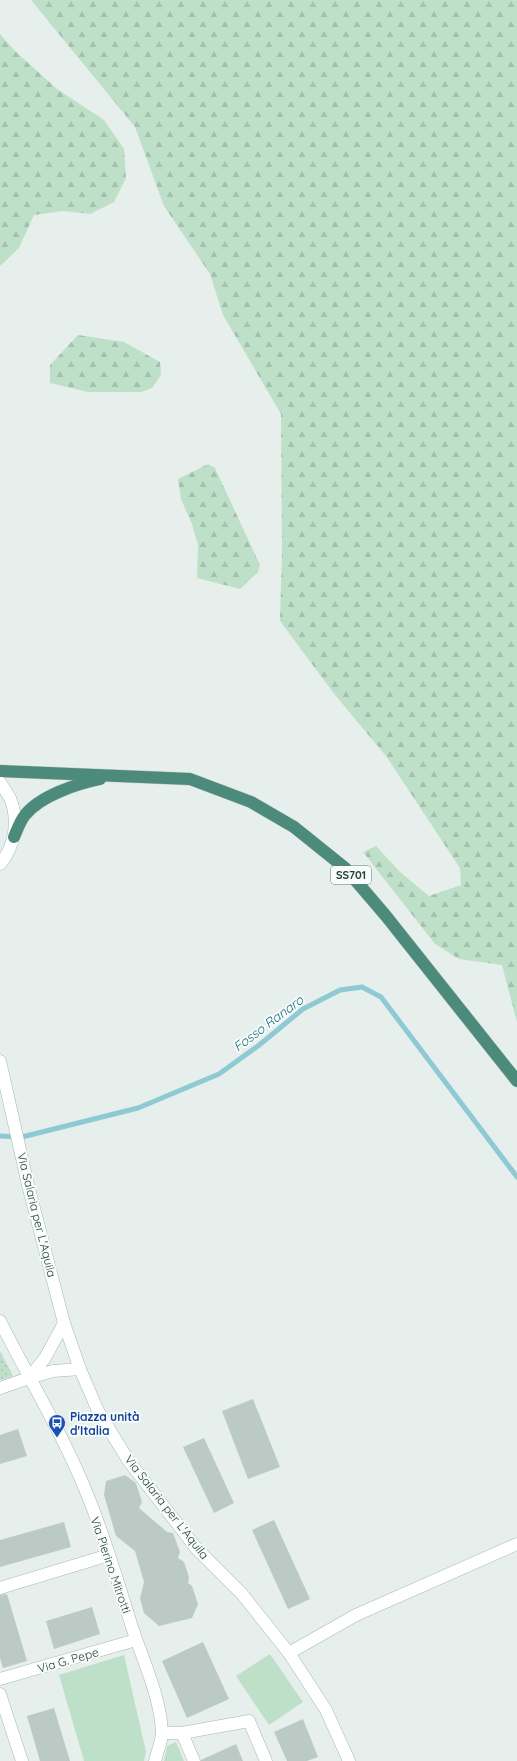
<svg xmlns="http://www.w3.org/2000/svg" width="517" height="1761" viewBox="0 0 517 1761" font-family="Quicksand,sans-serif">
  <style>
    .grass { fill: #bfe0c8 }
    .forest { fill: url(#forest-firs) }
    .garden { fill: url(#garden-dots) }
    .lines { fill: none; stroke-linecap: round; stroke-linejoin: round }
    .stream { stroke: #8ec9d4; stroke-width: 5 }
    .building { fill: #bbcac4 }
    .minor-casing { stroke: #a8b8b2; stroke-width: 13 }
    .secondary-casing { stroke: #a4bbb3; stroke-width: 13 }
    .trunk-casing { stroke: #c2cac8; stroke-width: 13 }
    .minor { stroke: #fff; stroke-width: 12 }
    .secondary { stroke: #fff; stroke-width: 12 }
    .trunk { stroke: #4c8a7c; stroke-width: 12 }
    .labels { text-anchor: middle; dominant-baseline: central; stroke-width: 4; stroke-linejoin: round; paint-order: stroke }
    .shield { fill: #f7fbf9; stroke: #637a73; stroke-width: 1 }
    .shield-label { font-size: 11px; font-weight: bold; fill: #24423a }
    .street-label { font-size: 12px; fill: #24423a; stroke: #f7fbf9 }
    .transit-label { font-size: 12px; font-weight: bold; fill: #164399; stroke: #f7fbf9; text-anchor: start }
    .water-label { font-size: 13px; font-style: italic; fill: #1c6f80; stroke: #f7fbf9 }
  </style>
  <defs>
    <pattern id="forest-firs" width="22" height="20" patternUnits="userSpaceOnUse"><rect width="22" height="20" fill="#bfe0c8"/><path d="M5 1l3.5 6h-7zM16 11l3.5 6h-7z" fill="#a4c1ad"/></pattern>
    <pattern id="garden-dots" width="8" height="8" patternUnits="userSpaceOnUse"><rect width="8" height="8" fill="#bfe0c8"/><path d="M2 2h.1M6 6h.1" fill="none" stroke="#a4c1ad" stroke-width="1.8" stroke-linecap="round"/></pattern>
  </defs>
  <rect width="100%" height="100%" fill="#e6efeb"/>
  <path class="grass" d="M 270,1654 L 303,1702 L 269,1725 L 236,1676 Z
    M 124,1655 L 146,1752 L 144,1761 L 84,1761 L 59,1675 Z
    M 176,1742 L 184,1761 L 164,1761 L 167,1746 Z"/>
  <path class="forest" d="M 31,0 L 517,0 L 517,1022 L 502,965 L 459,959 L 435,944 L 363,852 L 376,846 L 400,872 L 429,896 L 461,885 L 460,868 L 386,756 L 335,695 L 280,621 L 282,551 L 281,414 L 223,315 L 210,274 L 164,206 L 135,127 Z
    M 0,34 L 15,51 L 57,89 L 104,120 L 124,149 L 126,178 L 114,202 L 90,214 L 63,211 L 34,215 L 19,248 L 0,266 Z
    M 78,335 L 124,342 L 160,362 L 161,375 L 152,388 L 141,392 L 88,392 L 50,383 L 50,365 Z
    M 208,464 L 215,468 L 260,565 L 258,572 L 240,589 L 197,578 L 198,545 L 192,524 L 181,499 L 178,479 Z"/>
  <path class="garden" d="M 0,1351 L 13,1376 L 0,1380 Z"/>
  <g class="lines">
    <path class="stream" d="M 0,1136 L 22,1137 L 138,1108 L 219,1074 L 258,1046 L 303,1009 L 340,990 L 362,987 L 381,997 L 517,1177"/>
  </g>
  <path class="building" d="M 253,1399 L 280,1467 L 248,1479 L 222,1411 Z
    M 18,1429 L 27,1456 L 0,1464 L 0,1435 Z
    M 204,1438 L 234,1503 L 214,1513 L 183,1447 Z
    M 125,1475 L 136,1483 L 142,1502 L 139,1508 L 167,1532 L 173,1533 L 180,1552 L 178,1558 L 184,1562 L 189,1577 L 188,1583 L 192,1586 L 198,1604 L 192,1618 L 159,1626 L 144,1613 L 140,1598 L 144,1582 L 135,1551 L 116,1536 L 104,1495 L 106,1481 Z
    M 274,1520 L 310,1599 L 288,1609 L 252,1530 Z
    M 64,1522 L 71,1547 L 0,1567 L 0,1540 Z
    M 7,1594 L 27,1661 L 3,1668 L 0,1658 L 0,1595 Z
    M 92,1607 L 100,1634 L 54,1649 L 46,1621 Z
    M 203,1642 L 229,1699 L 187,1718 L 162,1661 Z
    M 54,1708 L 70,1761 L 40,1761 L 27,1716 Z
    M 303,1719 L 318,1757 L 307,1761 L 287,1761 L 274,1732 Z
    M 236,1744 L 243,1761 L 201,1761 L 201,1760 Z"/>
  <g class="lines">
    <defs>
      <path id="minor" d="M 0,1321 C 29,1379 63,1434 87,1494 C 105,1537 118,1583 132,1627 C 143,1661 160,1695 162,1732 C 162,1741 157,1752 155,1761
        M 64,1323 L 45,1358 L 29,1378 L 53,1371 L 80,1369
        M 0,1388 L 29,1378
        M 0,1588 L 109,1555
        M 289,1653 L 356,1615 L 517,1544
        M 0,1679 L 136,1640
        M 0,1694 L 22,1761
        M 162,1733 L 182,1733 L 249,1721 L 266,1761
        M 182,1733 L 194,1761"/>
      <path id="secondary" d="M 0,782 C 3,787 7,793 10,798 C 19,819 15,847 0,864
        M 0,1061 L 28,1185 L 64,1323 L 80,1369 L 98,1411 L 128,1460 L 196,1548 L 242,1594 L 289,1653 L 326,1710 L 349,1761"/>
      <path id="trunk" d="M 0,771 L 190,779 L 251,802 L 294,827 L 345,868 L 386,916 L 517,1081
        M 14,837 C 17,830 20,821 25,815 C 40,796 76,784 100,779"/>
    </defs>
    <use href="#minor" class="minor-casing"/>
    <use href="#secondary" class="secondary-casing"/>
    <use href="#trunk" class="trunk-casing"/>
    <use href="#minor" class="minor"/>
    <use href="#secondary" class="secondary"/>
    <use href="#trunk" class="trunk"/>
  </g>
  <defs>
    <symbol id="bus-pin" viewBox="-11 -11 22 30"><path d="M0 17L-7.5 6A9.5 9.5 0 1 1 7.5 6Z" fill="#1a4fb4" stroke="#f7fbf9"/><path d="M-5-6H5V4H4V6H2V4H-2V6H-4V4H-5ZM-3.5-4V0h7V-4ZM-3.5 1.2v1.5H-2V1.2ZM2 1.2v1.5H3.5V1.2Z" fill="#fff"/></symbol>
  </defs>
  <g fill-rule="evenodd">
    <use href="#bus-pin" x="47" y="1413" width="20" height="27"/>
  </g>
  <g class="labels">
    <rect class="shield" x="331" y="866" width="40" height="18" rx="3"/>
    <g class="shield-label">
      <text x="351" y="875">SS701</text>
    </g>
    <g class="street-label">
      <text transform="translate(37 1215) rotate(76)">Via Salaria per L'Aquila</text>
      <text transform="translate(167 1507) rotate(52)">Via Salaria per L'Aquila</text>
      <text transform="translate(111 1565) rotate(71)">Via Pierino Mitrotti</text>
      <text transform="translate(68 1660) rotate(-16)">Via G. Pepe</text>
    </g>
    <g class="transit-label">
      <text x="70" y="1416">Piazza unità<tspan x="70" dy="14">d'Italia</tspan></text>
    </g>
    <g class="water-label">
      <text transform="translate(268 1023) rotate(-37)">Fosso Ranaro</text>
    </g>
  </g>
</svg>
